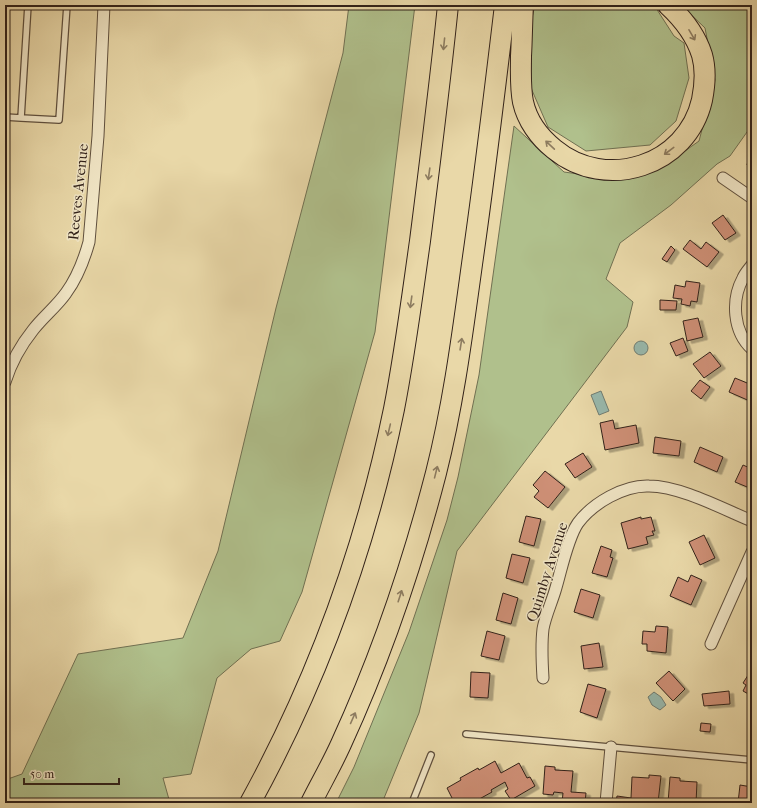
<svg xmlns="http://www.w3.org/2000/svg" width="757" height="808" viewBox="0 0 757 808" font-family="'IM FELL French Canon',serif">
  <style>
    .green { fill: #b0c08c; stroke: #707052 }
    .water { fill: #98b9ad; stroke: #6f7c72 }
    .building { fill: #cf9077; stroke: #312119; filter: url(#shadow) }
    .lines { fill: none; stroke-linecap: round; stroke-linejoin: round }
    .service-casing { stroke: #5f4f3d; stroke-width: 8 }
    .minor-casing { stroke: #5f4f3d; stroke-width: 13 }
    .motorway-casing { stroke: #312119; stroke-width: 22 }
    .service { stroke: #f1e6c6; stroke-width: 5.5 }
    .minor { stroke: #f1e6c6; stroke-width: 11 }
    .motorway { stroke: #e9d8a8; stroke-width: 20 }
    .oneway { stroke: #8d7c60 }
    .labels { text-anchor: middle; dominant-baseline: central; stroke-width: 3; stroke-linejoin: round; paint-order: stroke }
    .street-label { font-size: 15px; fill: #312119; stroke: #f1e6c6 }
  </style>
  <defs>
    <filter id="shadow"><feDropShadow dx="4.5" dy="2.5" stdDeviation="0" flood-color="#0004"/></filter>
  </defs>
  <rect width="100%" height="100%" fill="#e9d8a8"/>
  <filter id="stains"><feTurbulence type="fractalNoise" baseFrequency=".005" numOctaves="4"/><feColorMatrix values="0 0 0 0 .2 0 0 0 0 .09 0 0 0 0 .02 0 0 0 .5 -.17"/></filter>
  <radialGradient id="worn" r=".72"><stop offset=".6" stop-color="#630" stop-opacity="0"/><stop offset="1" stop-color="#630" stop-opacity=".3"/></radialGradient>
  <path class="green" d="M 349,5 L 415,5 L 375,332 L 302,592 L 280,641 L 251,649 L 217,678 L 191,774 L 163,778 L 170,803 L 5,803 L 5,780 L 22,774 L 78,654 L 183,638 L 218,551 L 276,308 L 343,53 Z
    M 535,5 L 654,5 L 674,36 L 684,43 L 689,78 L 676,121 L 650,145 L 586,151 L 548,127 L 531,88 L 531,22 Z
    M 681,5 L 752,5 L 752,125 L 730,156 L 717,164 L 671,205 L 620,243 L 606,279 L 633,302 L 627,327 L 457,551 L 419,713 L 382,803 L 336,803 L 354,767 L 409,632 L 447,520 L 458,477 L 479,375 L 514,126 L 564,172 L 614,179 L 668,163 L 699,141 L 715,80 L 705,28 Z"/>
  <path class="water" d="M634 348a7 7 0 1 1 14 0a7 7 0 1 1-14 0Z
    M 601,391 L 609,411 L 599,415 L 591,395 Z
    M 654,692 L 661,697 L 666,705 L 660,710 L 652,705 L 648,697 Z"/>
  <path class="building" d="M 750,152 L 752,153 L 752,167 L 747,165 Z
    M 723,215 L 736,233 L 725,240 L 712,223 Z
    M 690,240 L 701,249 L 706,242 L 719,252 L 707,267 L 683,249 Z
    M 671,246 L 675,250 L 667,262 L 662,259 Z
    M 686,281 L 700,283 L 697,302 L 691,301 L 690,306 L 681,304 L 682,299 L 673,298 L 675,285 L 685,287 Z
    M 660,300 L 677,301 L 676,310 L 660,310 Z
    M 698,318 L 703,337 L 687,341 L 683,321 Z
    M 683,338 L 688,351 L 676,356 L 670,343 Z
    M 710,352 L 721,366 L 704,378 L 693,364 Z
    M 735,378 L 752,385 L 752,402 L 729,392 Z
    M 700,380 L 710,387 L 701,399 L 691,391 Z
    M 613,420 L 615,429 L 636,425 L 639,443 L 605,450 L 600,423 Z
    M 655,437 L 681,441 L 679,456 L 653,453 Z
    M 700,447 L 723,457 L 717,472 L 694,462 Z
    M 583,453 L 592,467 L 575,478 L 565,464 Z
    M 743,465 L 752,469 L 752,489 L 735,482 Z
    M 545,471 L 565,487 L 548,508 L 534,497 L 539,491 L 533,485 Z
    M 526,516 L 541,519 L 534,546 L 519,542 Z
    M 641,517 L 641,519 L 651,517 L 655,531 L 652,531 L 654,535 L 646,537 L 648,544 L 628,549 L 621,523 Z
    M 704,535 L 715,558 L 700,565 L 689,542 Z
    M 601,546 L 612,550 L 610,557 L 613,558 L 607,577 L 592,573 Z
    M 512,554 L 530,558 L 523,583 L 506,578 Z
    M 691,575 L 702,580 L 691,605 L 670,596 L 678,577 L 688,582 Z
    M 581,589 L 600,595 L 593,618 L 574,612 Z
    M 503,593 L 518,598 L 511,624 L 496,620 Z
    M 656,626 L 668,627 L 666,653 L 647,651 L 647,644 L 642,644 L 643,631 L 655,632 Z
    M 487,631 L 505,636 L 499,660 L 481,656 Z
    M 599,643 L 603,667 L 584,669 L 581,646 Z
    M 752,669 L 752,696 L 743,691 L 746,685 L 743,683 Z
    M 669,671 L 685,689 L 673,701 L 656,683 Z
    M 471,672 L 490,673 L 488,698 L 470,697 Z
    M 588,684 L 606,689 L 597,718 L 580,712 Z
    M 729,691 L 730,704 L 704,706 L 702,694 Z
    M 701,723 L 711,724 L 710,732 L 700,731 Z
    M 495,761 L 501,773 L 519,763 L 527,778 L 530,777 L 535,786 L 511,800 L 505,791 L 508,789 L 505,782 L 491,790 L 492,792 L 474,802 L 473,800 L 467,803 L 448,803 L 453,800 L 447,788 L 461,780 L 460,778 L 478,768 L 479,770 Z
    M 545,766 L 555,767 L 555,770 L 573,771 L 571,792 L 586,793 L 585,803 L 562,803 L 563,793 L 554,792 L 553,795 L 543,794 Z
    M 649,775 L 661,776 L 658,803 L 647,803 L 648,800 L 639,800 L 639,803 L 616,803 L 617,796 L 631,798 L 632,777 L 649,778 Z
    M 670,777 L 680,778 L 680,781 L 697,782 L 696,803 L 698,803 L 668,803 Z
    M 740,785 L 752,787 L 752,803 L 738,803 Z"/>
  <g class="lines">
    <defs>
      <path id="service" d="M 5,117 L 21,118 L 28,5
        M 21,118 L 59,120 L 67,5
        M 466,734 L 752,760
        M 412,803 L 431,755"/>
      <path id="minor" d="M 723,178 L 752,198
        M 752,265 C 749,269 745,273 743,278 C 731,300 733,332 752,349
        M 5,382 C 11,363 21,345 33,330 C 43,317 57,306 66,293 C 77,278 84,260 89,242 L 98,136 L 104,5
        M 711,644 L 752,552
        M 543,678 C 542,662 541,646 543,629 C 545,617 551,604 555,591 C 561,572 567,539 578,523 C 593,503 624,485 649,486 C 680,486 723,509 752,521
        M 606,803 L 611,747"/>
      <path id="motorway" d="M 523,5 C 522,22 522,39 521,56 C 521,72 520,87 523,102 C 527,120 539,137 554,149 C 606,192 687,166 702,100 C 705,85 706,69 702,55 C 696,36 682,18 668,5
        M 250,803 C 317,681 366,546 394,409 C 405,353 412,297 420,241 C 430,162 440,84 448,5
        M 311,803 C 321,783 332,764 341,744 C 381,657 412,566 436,473 C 454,402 463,329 473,257 C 485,173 495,89 505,5"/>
    </defs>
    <use href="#service" class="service-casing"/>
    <use href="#minor" class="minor-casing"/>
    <use href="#motorway" class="motorway-casing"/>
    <use href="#service" class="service"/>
    <use href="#minor" class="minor"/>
    <use href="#motorway" class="motorway"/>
  </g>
  <defs><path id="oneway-shaft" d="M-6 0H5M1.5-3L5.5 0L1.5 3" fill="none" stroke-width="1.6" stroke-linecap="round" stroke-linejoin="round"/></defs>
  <g class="oneway">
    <use href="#oneway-shaft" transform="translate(692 35) rotate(60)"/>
    <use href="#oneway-shaft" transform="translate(444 44) rotate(96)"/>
    <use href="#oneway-shaft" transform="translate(550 145) rotate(-137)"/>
    <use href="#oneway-shaft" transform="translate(669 151) rotate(143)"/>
    <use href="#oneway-shaft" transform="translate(429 174) rotate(98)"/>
    <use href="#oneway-shaft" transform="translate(411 302) rotate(98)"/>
    <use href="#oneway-shaft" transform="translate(461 344) rotate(-81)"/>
    <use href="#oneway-shaft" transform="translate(389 430) rotate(103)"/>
    <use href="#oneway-shaft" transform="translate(436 472) rotate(-76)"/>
    <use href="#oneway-shaft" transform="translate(400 596) rotate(-72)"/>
    <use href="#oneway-shaft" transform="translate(353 718) rotate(-66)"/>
  </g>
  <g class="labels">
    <g class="street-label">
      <text transform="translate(78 192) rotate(-84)">Reeves Avenue</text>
      <text transform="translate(547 572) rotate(-72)">Quimby Avenue</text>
    </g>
  </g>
  <rect width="757" height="808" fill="none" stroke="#e9d8a8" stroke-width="20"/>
  <rect x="6" y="6" width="745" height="796" fill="none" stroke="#312119" stroke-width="2"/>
  <rect x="10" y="10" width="737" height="788" fill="none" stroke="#312119"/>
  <path d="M24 778v6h95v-6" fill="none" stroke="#312119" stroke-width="2"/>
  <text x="30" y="778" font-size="12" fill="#312119" stroke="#f1e6c6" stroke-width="3" paint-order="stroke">50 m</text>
  <rect width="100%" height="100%" filter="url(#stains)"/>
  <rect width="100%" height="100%" fill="url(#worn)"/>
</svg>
